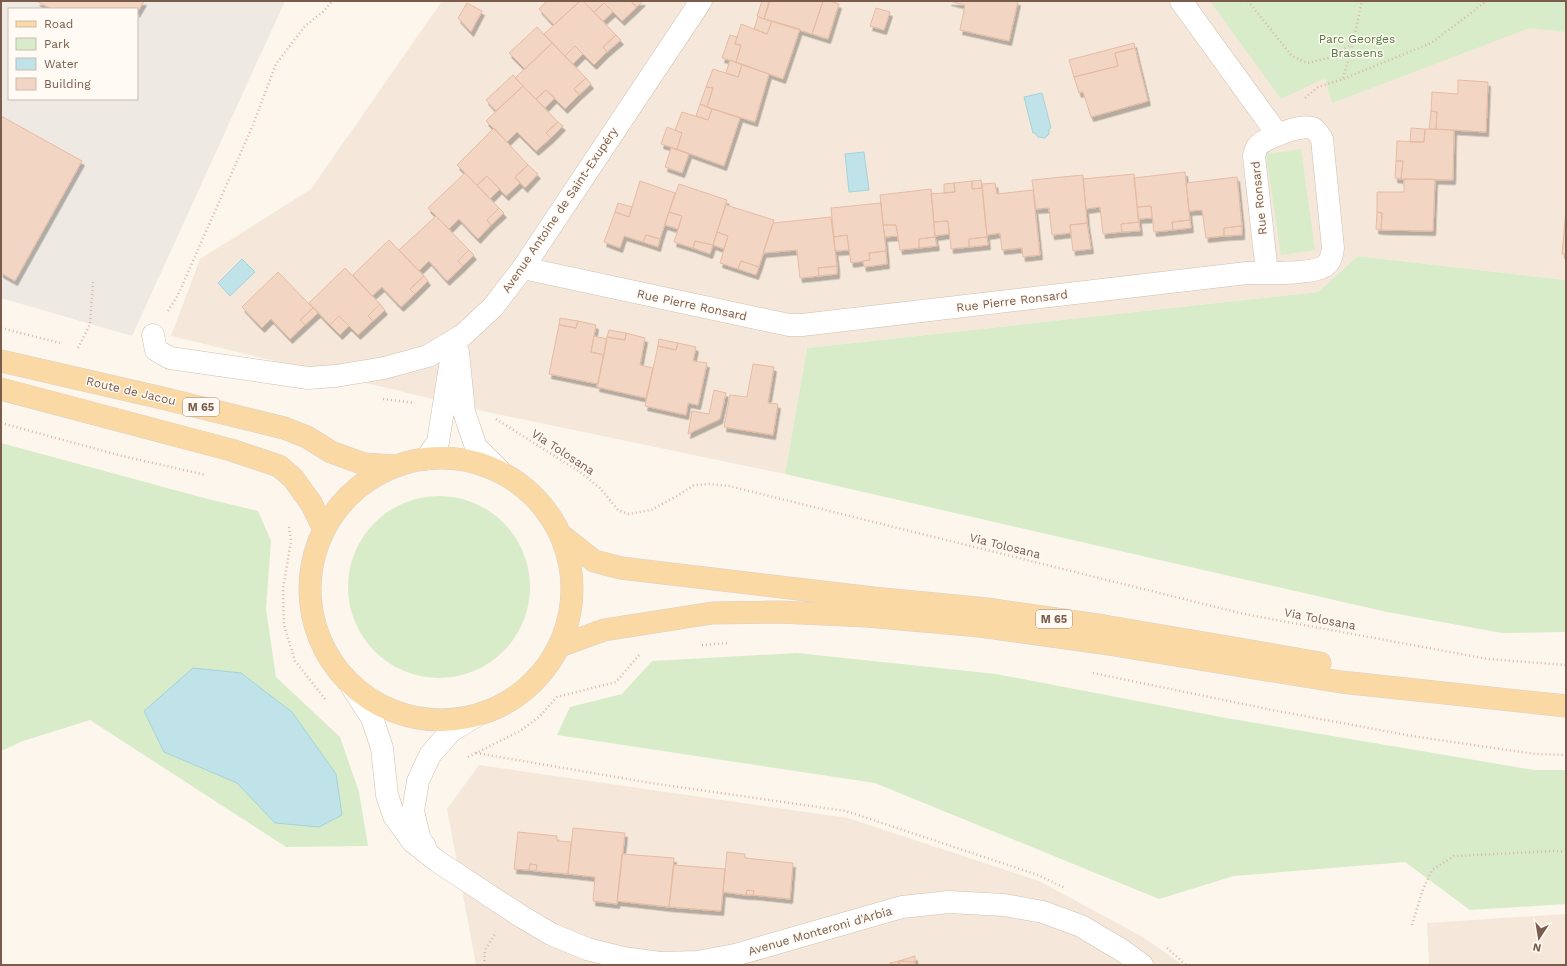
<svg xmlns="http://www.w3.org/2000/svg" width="1567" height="966" viewBox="0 0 1567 966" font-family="'Work Sans',sans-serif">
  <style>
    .residential { fill: #f5e8da }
    .industrial { fill: #efe9e4; fill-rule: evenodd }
    .green { fill: #d8ecc9 }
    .water { fill: #bfe3e8; stroke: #a5d3da }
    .building { fill: #f3d5c3; stroke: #e6bba3; filter: url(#shadow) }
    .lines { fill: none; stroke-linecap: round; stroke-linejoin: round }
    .street-casing { stroke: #d1beb0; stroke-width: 23 }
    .primary-casing { stroke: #dad1cd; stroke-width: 23 }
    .path { stroke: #d9b8a5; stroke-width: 2.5; stroke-dasharray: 1 3; stroke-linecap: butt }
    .street { stroke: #fff; stroke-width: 22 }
    .primary { stroke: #fbd9a5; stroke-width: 22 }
    .labels { text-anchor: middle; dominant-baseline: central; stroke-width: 3; stroke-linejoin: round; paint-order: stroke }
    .shield { fill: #fffaf3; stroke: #a28b7f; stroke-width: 1 }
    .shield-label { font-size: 11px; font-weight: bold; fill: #7a5c4d }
    .park-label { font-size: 12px; fill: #537a41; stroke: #fffaf3 }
    .street-label { font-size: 12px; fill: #7a5c4d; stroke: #fffaf3 }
  </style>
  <defs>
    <filter id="shadow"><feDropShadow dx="2.5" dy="4.5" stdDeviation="0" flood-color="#0004"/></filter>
  </defs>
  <rect width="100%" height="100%" fill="#fdf6ec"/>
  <path class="residential" d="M 442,1 L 1566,1 L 1566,280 L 1358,256 L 1318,292 L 807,348 L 785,474 L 487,412 L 171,336 L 200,259 L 311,189 Z
    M 479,765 L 848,818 L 1039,881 L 1143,937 L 1183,965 L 476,965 L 447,809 Z
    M 1566,914 L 1566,965 L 1429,965 L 1427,923 Z"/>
  <path class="industrial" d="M 1,1 L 285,1 L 132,336 L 1,298 ZM 9,9 L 137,9 L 137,99 L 9,99 Z"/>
  <path class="green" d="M 1210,1 L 1566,1 L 1566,32 L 1530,28 L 1332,103 L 1325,78 L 1281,99 Z
    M 1301,149 L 1315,250 L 1281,255 L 1266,154 Z
    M 1358,256 L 1566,280 L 1566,632 L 1502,633 L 1387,612 L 785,474 L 807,348 L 1318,292 Z
    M 1,443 L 208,499 L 258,511 L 271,541 L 266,609 L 276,677 L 340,737 L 359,792 L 368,846 L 286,847 L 90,720 L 23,741 L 1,751 Z
    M348 587a91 91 0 1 1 182 0a91 91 0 1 1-182 0Z
    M 797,653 L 996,674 L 1226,718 L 1534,770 L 1566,770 L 1566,904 L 1470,910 L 1405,862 L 1234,876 L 1159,899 L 875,783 L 557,735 L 570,707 L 622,694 L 652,661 Z"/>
  <path class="water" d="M 1042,93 L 1051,128 L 1049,129 L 1049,134 L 1045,138 L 1038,137 L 1035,133 L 1033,133 L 1024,97 Z
    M 864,152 L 869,190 L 849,192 L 845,154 Z
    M 242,259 L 255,272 L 230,296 L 218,283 Z
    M 193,668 L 241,673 L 292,712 L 336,774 L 342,815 L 319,827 L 275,823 L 237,783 L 164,752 L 144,711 Z"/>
  <path class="building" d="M 37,1 L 144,1 L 137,13 L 137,9 L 51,9 Z
    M 547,1 L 580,1 L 554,25 L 539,9 Z
    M 580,1 L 583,1 L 616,35 L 603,47 L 607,52 L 594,65 L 575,46 L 565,56 L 544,34 Z
    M 583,1 L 633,1 L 632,3 L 637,7 L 622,21 L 604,3 L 594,12 Z
    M 633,1 L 643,1 L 637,7 L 632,3 Z
    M 762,1 L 770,1 L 764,19 L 757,16 Z
    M 769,1 L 823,1 L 812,34 L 764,19 Z
    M 823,1 L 830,1 L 839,4 L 828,39 L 812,34 Z
    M 949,1 L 1018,1 L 1009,41 L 960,30 L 965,5 Z
    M 467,3 L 482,11 L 471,32 L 458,18 Z
    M 604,3 L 613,12 L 603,21 L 594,12 Z
    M 876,8 L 890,12 L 884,30 L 870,26 Z
    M 758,17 L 772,21 L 767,34 L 754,29 Z
    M 772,21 L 800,29 L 783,79 L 736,62 L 741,45 L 735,44 L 741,24 L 767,34 Z
    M 537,27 L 552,43 L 525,69 L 509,53 Z
    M 616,35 L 621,40 L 607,52 L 603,47 Z
    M 730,35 L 737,37 L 735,44 L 741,45 L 736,62 L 722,58 Z
    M 552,43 L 586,78 L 574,89 L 579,95 L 565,109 L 546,90 L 536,99 L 515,78 Z
    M 1134,43 L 1135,48 L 1115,53 L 1118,66 L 1074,77 L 1069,60 Z
    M 575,46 L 583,54 L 573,64 L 565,56 Z
    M 1135,48 L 1148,101 L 1091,117 L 1083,92 L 1079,93 L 1074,77 L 1118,66 L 1115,53 Z
    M 730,60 L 742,65 L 738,77 L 726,73 Z
    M 742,65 L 769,74 L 755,122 L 707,107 L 713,88 L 706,87 L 713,69 L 738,77 Z
    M 513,75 L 523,86 L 496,111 L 486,100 Z
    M 586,78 L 591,84 L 579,95 L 574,89 Z
    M 1458,80 L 1488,82 L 1486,132 L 1436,129 L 1437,112 L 1431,111 L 1432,92 L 1458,94 Z
    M 523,86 L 558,122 L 546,133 L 551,138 L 536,151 L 517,132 L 507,142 L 486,121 Z
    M 706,87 L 713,88 L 707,107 L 700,104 Z
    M 546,90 L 555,98 L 545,108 L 536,99 Z
    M 700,104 L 712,109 L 708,120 L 696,116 Z
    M 712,109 L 740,118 L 724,166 L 677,149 L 682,133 L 675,130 L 682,112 L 708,120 Z
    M 1431,111 L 1437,112 L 1436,129 L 1429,129 Z
    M 1,116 L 82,161 L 15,281 L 1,273 Z
    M 558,122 L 563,126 L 551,138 L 546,133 Z
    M 667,127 L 682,133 L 677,149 L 661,144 Z
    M 494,128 L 528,165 L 515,177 L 520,183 L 506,196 L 487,176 L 477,185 L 457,165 Z
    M 1411,128 L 1425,129 L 1424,142 L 1410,142 Z
    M 1425,129 L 1454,130 L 1453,180 L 1401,179 L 1403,161 L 1396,161 L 1397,141 L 1424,142 Z
    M 671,148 L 689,154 L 682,173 L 665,167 Z
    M 1396,161 L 1403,161 L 1401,179 L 1395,178 Z
    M 528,165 L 538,174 L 525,188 L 515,177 Z
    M 1185,172 L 1190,220 L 1172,222 L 1173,230 L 1154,232 L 1151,206 L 1137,207 L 1134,178 Z
    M 465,173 L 499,208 L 487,220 L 491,225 L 478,239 L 459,219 L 449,229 L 428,208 Z
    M 1134,174 L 1139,222 L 1121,224 L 1122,232 L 1103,234 L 1100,207 L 1086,209 L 1083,179 Z
    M 1083,175 L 1087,223 L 1070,225 L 1071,233 L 1052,235 L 1049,208 L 1036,209 L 1032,180 Z
    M 487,176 L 500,189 L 490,199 L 477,185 Z
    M 1237,177 L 1242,226 L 1224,228 L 1224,236 L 1206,238 L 1202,210 L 1189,211 L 1186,183 Z
    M 1404,179 L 1435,179 L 1433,231 L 1381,230 L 1382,213 L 1377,212 L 1377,192 L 1404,192 Z
    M 981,180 L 982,188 L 972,189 L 972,181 Z
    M 640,181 L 675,193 L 660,239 L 646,235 L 643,242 L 624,236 L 620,248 L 604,242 L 615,212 L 629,217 Z
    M 972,181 L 972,189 L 982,188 L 987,237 L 969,239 L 969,247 L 951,249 L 948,221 L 934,222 L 931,194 L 955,192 L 954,183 Z
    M 954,183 L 955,192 L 944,193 L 944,184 Z
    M 995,183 L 997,194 L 1033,190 L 1040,255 L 1023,257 L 1022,248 L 1002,250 L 1000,233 L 987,235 L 982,184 Z
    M 679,184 L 727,200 L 713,245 L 695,241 L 693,248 L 674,242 L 682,216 L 669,212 Z
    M 931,189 L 935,237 L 919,239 L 919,248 L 900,250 L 896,225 L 883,225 L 880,195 Z
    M 618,203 L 632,207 L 629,217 L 615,212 Z
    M 881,203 L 886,251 L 869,253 L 870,260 L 851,263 L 847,235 L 834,237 L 831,208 Z
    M 726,205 L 774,220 L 759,267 L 741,261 L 738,269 L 720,263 L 728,236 L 717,232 Z
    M 1151,206 L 1152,218 L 1138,219 L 1137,207 Z
    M 499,208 L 504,213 L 491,225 L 487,220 Z
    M 1566,210 L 1566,254 L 1562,254 Z
    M 669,212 L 682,216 L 678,229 L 665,225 Z
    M 1377,212 L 1382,213 L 1381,230 L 1376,229 Z
    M 436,216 L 469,250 L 458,261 L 463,266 L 447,281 L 429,261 L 419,271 L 399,250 Z
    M 831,217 L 837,266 L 818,268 L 819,276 L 800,278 L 797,250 L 763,253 L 773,223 Z
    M 1190,220 L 1191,228 L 1173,230 L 1172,222 Z
    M 948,221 L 949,234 L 935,236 L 934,222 Z
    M 1139,222 L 1140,231 L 1122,232 L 1121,224 Z
    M 1087,223 L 1091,249 L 1073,251 L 1070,225 Z
    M 883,225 L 896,225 L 898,236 L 885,237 Z
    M 1242,226 L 1242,235 L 1224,236 L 1224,228 Z
    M 717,232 L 728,236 L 724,249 L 713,245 Z
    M 646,235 L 660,239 L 658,247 L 643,242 Z
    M 847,235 L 849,250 L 835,251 L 834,237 Z
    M 935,237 L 937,246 L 919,248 L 919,239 Z
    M 987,237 L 988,245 L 969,247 L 969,239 Z
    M 389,240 L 424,276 L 410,289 L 415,294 L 401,307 L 382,287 L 372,296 L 353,275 Z
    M 695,241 L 713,245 L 710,254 L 693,248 Z
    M 469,250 L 474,255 L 463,266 L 458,261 Z
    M 886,251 L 887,264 L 864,267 L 863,261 L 870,260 L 869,253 Z
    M 741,261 L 759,267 L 756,275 L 738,269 Z
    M 837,266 L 837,274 L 819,276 L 818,268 Z
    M 345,268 L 380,304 L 368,316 L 373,321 L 358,335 L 339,316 L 330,325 L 309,303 Z
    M 278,272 L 313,308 L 300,320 L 305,325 L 290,339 L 271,319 L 262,328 L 242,307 Z
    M 424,276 L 428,281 L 415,294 L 410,289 Z
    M 380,304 L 385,310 L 373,321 L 368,316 Z
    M 313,308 L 318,313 L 305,325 L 300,320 Z
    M 339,316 L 349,326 L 340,335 L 330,325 Z
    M 560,318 L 578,321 L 576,328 L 559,325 Z
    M 578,321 L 596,325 L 591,352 L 604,355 L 598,384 L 549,374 L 559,325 L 576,328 Z
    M 609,330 L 626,333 L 625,340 L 607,337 Z
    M 626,333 L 645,338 L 640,365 L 653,368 L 646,398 L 597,387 L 607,337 L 625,340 Z
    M 594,336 L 607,339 L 604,355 L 591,352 Z
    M 659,339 L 678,343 L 676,350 L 658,346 Z
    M 678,343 L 696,347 L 693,361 L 707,363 L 698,405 L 688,403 L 686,415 L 645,406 L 658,346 L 676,350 Z
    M 753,364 L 774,367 L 768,403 L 778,404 L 773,435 L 724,427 L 730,395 L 747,397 Z
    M 714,390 L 726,393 L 720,419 L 688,434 L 692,411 L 709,414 Z
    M 573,828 L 625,833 L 617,904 L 593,901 L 595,877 L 568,874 Z
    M 518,832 L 557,836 L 557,841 L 571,842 L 568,874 L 536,871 L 537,865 L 530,864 L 529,870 L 514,869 Z
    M 727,852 L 745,854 L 745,858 L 793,863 L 790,899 L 753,895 L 754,891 L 747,890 L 746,895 L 723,892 Z
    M 622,854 L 674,858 L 669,907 L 617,901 Z
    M 530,864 L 537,865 L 536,871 L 529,870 Z
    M 674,865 L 725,869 L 721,911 L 669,907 Z
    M 747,890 L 754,891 L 753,895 L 746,895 Z
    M 915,956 L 915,962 L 899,961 Z
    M 899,961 L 915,962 L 915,965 L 899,965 Z
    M 899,961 L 899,965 L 890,965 L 890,963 Z"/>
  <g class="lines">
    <defs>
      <path id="street" d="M 1181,1 L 1278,135
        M 523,268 L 789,325 L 802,325 L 1247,273 C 1264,273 1314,275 1326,265 C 1331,261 1332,254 1333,248 L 1322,139 C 1319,135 1317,130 1312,128 C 1302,124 1263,138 1257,147 C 1256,149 1255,153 1254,156 L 1267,273
        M 153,335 L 156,350 L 170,358 L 308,378 L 336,376 L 384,368 L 428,356 L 463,335 L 493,307 L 523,268 L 701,1
        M 458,352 L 464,412 L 476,447 L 501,472
        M 426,459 L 438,442 L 450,366 L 453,360
        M 352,687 L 372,718 L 382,748 L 387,795 L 394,816 L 413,842 L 437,861 L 519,915 L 551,934 L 587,949 L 623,958 L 660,963 L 697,962 L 735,955 L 902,907 L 949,902 L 1004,905 L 1043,912 L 1081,926 L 1123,951 L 1142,965
        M 425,846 L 420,840 L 413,811 L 418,781 L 430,755 L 451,731 L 476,716"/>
      <path id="primary" d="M 1,361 L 162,398 L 284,428 L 307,437 L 331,452 L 364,464 L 395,466
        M 1,389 L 231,450 L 279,466 L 293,478 L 311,503 L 324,529
        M310 589a131 131 0 1 1 262 0a131 131 0 1 1-262 0Z
        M 560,534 L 594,561 L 621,568 L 873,598 L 987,609 L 1104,626 L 1320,663
        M 560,646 L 604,630 L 712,613 L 779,612 L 867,616 L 980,626 L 1102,643 L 1341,682 L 1566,706"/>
    </defs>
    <use href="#street" class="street-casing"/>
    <use href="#primary" class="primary-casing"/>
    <path class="path" d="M 1248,1 L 1292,56 L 1307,63 L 1332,57 L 1353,43
      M 1343,78 L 1353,43 L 1362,1
      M 1305,98 L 1318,87 L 1343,79 L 1431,43 L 1466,17 L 1486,1
      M 168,311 L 178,295 L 253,125 L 276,64 L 305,26 L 324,11 L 332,1
      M 1,328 L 60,343
      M 78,348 L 90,324 L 93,281
      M 383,399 L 415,403
      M 496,419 L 580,472 L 600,488 L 618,510 L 628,514 L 651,510 L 677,496 L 694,485 L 709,484 L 729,486 L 1244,614 L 1488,659 L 1566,665
      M 1,423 L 122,456 L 206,475
      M 289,527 L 291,541 L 283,589 L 284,625 L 295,661 L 325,699
      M 702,645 L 729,643
      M 1093,673 L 1272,710 L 1412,736 L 1535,754 L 1566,755
      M 476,753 L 651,783 L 846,811 L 1038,875 L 1065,888
      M 468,757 L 520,731 L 539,717 L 557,697 L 616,682 L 640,654
      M 1412,925 L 1422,892 L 1432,870 L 1454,856 L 1555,851 L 1566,852
      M 1167,948 L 1186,965
      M 484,965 L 485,950 L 496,932"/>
    <use href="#street" class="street"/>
    <use href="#primary" class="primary"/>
  </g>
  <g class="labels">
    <g class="shield">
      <rect x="183" y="398" width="36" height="18" rx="3"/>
      <rect x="1036" y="610" width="36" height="18" rx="3"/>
    </g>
    <g class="shield-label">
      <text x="201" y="407">M 65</text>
      <text x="1054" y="619">M 65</text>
    </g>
    <g class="park-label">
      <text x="1357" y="39">Parc Georges<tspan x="1357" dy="14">Brassens</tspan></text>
    </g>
    <g class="street-label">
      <text transform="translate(1259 198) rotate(-96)">Rue Ronsard</text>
      <text transform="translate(560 210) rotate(-56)">Avenue Antoine de Saint-Exupéry</text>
      <text transform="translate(1012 301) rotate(-7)">Rue Pierre Ronsard</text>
      <text transform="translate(692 305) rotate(12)">Rue Pierre Ronsard</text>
      <text transform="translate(131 391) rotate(13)">Route de Jacou</text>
      <text transform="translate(563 452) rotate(33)">Via Tolosana</text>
      <text transform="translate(1005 546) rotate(14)">Via Tolosana</text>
      <text transform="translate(1320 619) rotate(11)">Via Tolosana</text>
      <text transform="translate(820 931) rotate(-16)">Avenue Monteroni d'Arbia</text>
    </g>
  </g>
  <rect width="1567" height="966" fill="none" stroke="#7a5c4d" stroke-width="4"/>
  <rect x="8" y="8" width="130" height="92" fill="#fffaf3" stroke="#cabbb1"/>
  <rect x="16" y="21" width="20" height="6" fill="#fbd9a5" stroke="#cabbb1"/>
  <text x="44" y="28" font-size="12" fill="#7a5c4d">Road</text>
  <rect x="16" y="38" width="20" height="12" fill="#d8ecc9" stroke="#cabbb1"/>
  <text x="44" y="48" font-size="12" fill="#7a5c4d">Park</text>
  <rect x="16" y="58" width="20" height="12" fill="#bfe3e8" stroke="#cabbb1"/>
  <text x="44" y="68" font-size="12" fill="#7a5c4d">Water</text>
  <rect x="16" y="78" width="20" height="12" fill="#f3d5c3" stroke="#cabbb1"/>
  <text x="44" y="88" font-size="12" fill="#7a5c4d">Building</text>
  <g transform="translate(1539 938) rotate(192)" stroke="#fffaf3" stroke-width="3" paint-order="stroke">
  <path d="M0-3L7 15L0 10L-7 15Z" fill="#7a5c4d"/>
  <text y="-6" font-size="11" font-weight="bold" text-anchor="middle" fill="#7a5c4d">N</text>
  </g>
</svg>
